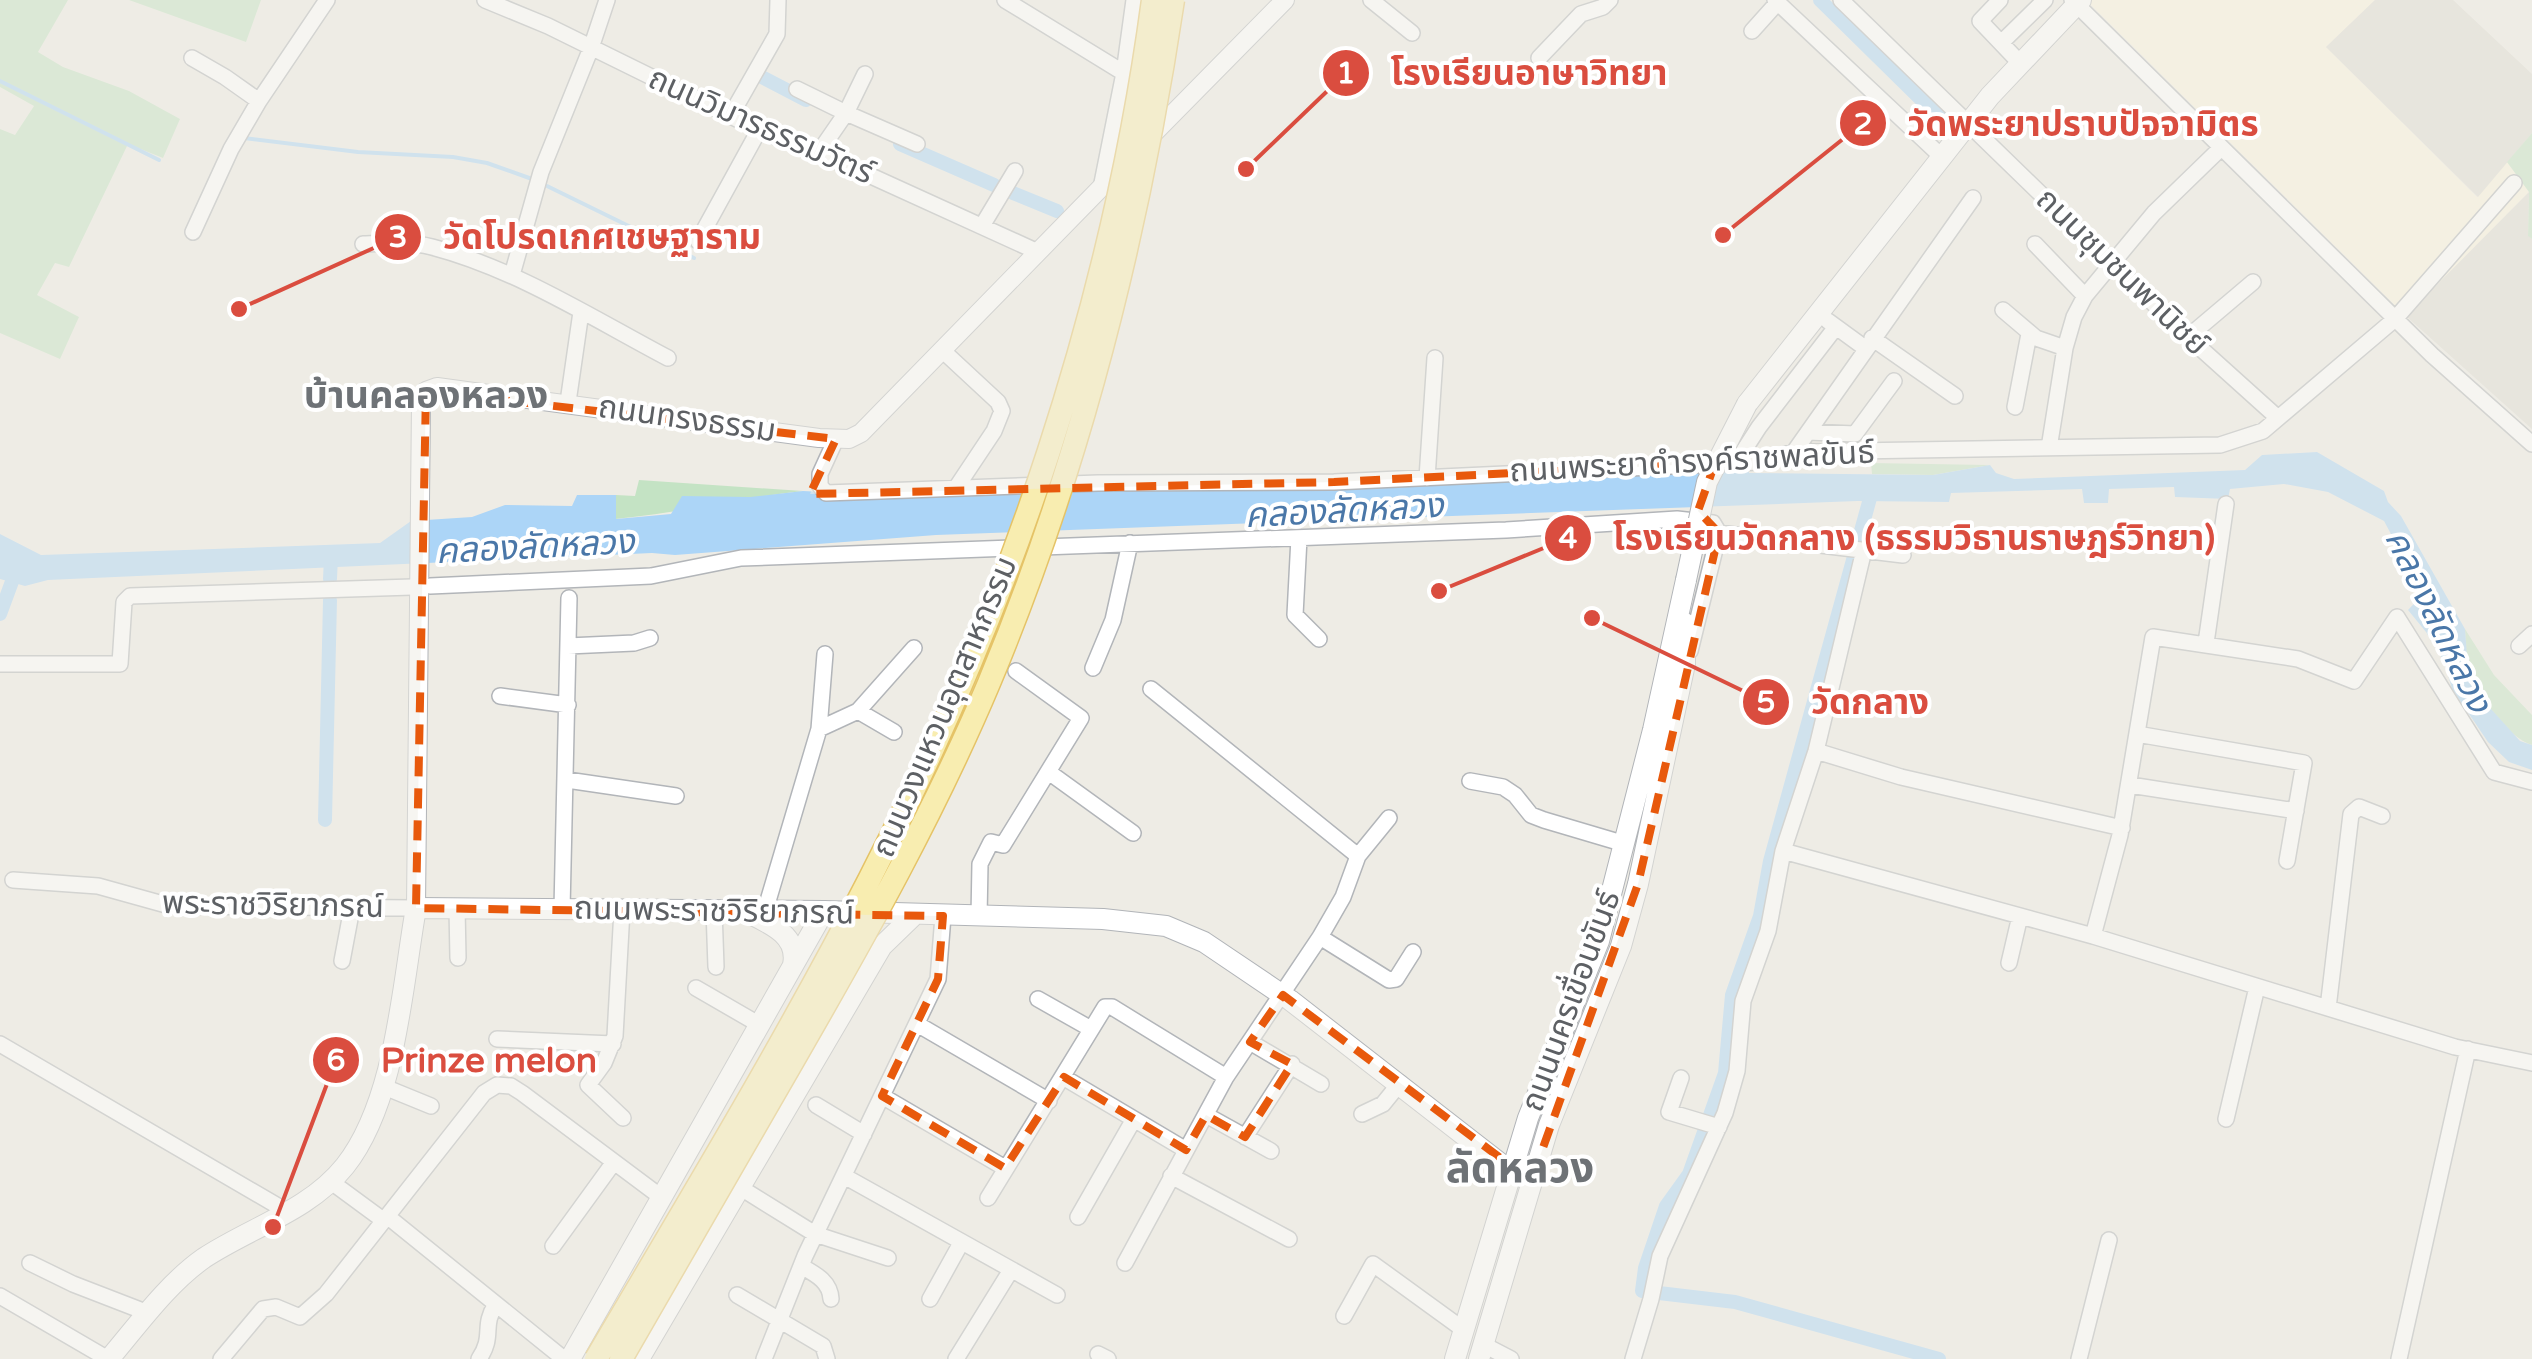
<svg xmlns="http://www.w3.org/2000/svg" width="2532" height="1359" viewBox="0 0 2532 1359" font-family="'Varela Round','Noto Sans Thai',sans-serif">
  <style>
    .commercial { fill: #fbf4dd }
    .education { fill: #dedbd3 }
    .green { fill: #c4e3c4 }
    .water { fill: #acd5f7 }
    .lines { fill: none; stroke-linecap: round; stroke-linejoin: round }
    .stream { stroke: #acd5f7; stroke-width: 4 }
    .canal { stroke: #acd5f7; stroke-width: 14 }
    .minor-casing { stroke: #b2b5b9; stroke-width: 18 }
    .tertiary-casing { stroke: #b2b5b9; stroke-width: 20 }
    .secondary-casing { stroke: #b1b4b8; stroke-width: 22 }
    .minor { stroke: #fff; stroke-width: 15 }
    .tertiary { stroke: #fff; stroke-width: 18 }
    .secondary { stroke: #fff; stroke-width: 20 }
    .secondary-bridge-casing { stroke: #b1b4b8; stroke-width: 22; stroke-linecap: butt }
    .primary-bridge-casing { stroke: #e5c367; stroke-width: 25; stroke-linecap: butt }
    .secondary-bridge { stroke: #fff; stroke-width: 20 }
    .primary-bridge { stroke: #f8edb0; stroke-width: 22 }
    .marked { fill: none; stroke: #e8590c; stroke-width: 8; stroke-dasharray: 20 12; stroke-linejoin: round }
    .labels { text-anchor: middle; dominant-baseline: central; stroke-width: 8; stroke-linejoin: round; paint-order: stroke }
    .street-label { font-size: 32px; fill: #5d6064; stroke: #fff }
    .water-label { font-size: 35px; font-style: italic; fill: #4a77a8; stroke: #fff }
    .quarter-label { font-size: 38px; font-weight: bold; fill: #6e7276; stroke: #fff }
    .district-label { font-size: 42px; font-weight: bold; fill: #6e7276; stroke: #fff }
    .leader { fill: none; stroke: #da4d3f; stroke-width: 4 }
    .callout-dot { fill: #da4d3f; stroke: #fff; stroke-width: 4 }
    .mark-label { font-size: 30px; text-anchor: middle; font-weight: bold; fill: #fff }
    .callout-label { font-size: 35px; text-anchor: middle; font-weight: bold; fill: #da4d3f; stroke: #fff; stroke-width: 8; stroke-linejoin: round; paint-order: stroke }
  </style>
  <rect width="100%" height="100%" fill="#eeece5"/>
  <path class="commercial" d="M 2086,0 L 2375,0 L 2326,47 L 2477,197 L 2507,162 L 2529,192 L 2406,316 Z"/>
  <path class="education" d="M 2375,0 L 2453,0 L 2532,74 L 2532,133 L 2478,197 L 2326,47 Z
    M 2529,192 L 2528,235 L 2532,239 L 2532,429 L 2406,316 Z"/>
  <path class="green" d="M 0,0 L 68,0 L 38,52 L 63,67 L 129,91 L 180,119 L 163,158 L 128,144 L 69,267 L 55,263 L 37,295 L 79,317 L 60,359 L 0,333 L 0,129 L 15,135 L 34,106 L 0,87 Z
    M 129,0 L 261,0 L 246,42 Z
    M 2532,133 L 2532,239 L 2528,236 L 2529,192 L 2507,162 Z
    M 1871,463 L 1990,465 L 1933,475 L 1872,474 Z
    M 639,480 L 803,491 C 740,498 679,513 615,519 L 616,495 L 635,496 Z
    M 2465,629 L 2494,675 L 2532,715 L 2532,745 C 2508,738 2477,694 2469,670 C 2465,658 2466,641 2465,629 Z"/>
  <path class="water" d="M 2317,452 L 2384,491 L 2388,502 L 2401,516 L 2465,629 L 2468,669 L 2491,709 L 2520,741 L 2532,745 L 2532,770 L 2509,762 L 2488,742 L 2452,689 L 2444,661 L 2426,632 L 2408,610 L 2423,594 L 2384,521 L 2328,492 L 2284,484 L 2230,489 L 2228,499 L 2175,497 L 2174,487 L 2109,489 L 2108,503 L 2084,503 L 2082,489 L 1951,493 L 1949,502 L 1858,501 L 936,535 L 675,555 L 652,553 L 48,580 L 25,586 L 0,579 L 0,534 L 41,555 L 380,543 L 411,521 L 472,517 L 505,505 L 572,506 L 577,495 L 616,495 L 616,519 L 671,514 L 682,496 L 750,497 L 803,491 L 880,495 L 1749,467 L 1749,473 L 1933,475 L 1990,465 L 1996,473 L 2014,479 L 2245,470 L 2262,455 Z"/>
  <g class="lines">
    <path class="stream" d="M 0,81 L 159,160
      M 244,138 L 358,152 L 453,157 L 487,163 L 532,179
      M 547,186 L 694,258"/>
    <path class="canal" d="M 1820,0 L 1945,123
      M 758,75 L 806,100
      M 900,144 L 994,185
      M 1013,193 L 1057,211
      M 1872,491 L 1770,861 L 1760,916 L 1732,995 L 1725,1073 L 1689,1174 L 1666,1206 L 1645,1268 L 1642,1291 L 1735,1302 L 1939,1359
      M 330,579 L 331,557
      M 0,614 L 17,568
      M 325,820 L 330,600"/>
    <defs>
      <path id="minor" d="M 485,0 L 548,26 L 759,130 L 860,171 L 1038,252
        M 1005,0 L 1124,73
        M 1371,0 L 1412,33
        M 1775,0 L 1941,156
        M 1841,0 L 2188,337 L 2278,418
        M 2000,0 L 1980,21 L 2021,64
        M 2072,0 L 2432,355 L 2532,444
        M 1752,31 L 1778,2
        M 2001,43 L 2045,0
        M 192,58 L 225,77 L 259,101
        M 1539,58 L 1581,14 L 1603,7 L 1610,0
        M 797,89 L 846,113 L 865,74
        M 731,115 L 777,34 L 778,0
        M 817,155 L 846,113 L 917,144
        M 1101,188 L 1124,73 L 1134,0
        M 982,226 L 1015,171
        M 193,232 L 231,149 L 259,101 L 327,0
        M 698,241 L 759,130
        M 363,244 C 386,243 410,241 432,247 C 516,269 592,318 668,358
        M 2035,244 L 2085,296
        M 512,275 L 541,172 L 591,48 L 607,0
        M 2003,310 L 2036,338 L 2065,348
        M 1828,321 L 1865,348
        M 2188,337 L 2253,282
        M 1872,338 L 1955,396
        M 942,350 L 998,402 L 1002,411 L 994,431 L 956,488
        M 568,402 L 581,312
        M 2015,407 L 2029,334
        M 1808,432 L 1855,434 L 1894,381
        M 836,439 L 820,474 L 820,486 L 826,493 L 1098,483 L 1334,482 L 1758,462 L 1794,452 L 2220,445 L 2263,431 L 2395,319 L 2514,183
        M 2049,448 L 2065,348 L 2074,317 L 2085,296 L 2154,213 L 2221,148
        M 1794,452 L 1973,198
        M 1737,461 L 1759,427 L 1836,327
        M 1427,478 L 1435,358
        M 1719,533 L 1903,555
        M 1299,538 L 1295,615 L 1319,639
        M 430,586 L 651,576 L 741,558 L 1506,530 L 1677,519 L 1713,523 L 1719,533 L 1690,651
        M 2206,643 L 2226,504
        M 568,646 L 634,643 L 650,638
        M 2519,646 L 2532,634
        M 0,664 L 120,664 L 124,602 L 130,596 L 412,587
        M 1093,668 L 1113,620 L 1130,543
        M 1151,689 L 1358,856
        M 500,696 L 568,705
        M 858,711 L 914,648
        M 819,729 L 858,711 L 894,732
        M 2137,734 L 2304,763 L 2287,861
        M 1816,751 L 1901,777 L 2122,828
        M 1050,773 L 1133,833
        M 567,780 L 676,796
        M 1470,781 L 1503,787 L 1515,795 L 1531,815 L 1544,820 L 1625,844
        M 2130,785 L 2296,811
        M 1783,851 L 2093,936 L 2455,1047 L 2532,1063
        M 13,880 L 98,886 L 170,906 L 416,908
        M 457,908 L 458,958
        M 562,909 L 569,598
        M 622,910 L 615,1036 L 604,1063 L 588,1085 L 623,1118
        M 714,910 L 716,967
        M 765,911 L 819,729 L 825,654
        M 979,917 L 980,864 L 991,842 L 1003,845 L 1081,718 L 1016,671
        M 2093,936 L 2120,835 L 2153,637 L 2298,659 L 2354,681 L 2397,617 L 2494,772 L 2532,782
        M 1320,937 L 1389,980 L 1396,979 L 1413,952
        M 342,961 L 352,908
        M 2009,963 L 2020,916
        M 696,988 L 760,1025
        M 1038,999 L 1091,1029
        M 2328,1008 L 2351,814 L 2359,807 L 2382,816
        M 917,1024 L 1049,1101
        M 497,1039 L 613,1044
        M 1250,1042 L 1321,1084
        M 0,1044 L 288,1212
        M 1063,1077 L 1186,1150
        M 1681,1078 L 1669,1112 L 1719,1127
        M 382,1086 L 431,1106
        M 882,1096 L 1005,1168
        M 816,1105 L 864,1134
        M 1362,1114 L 1383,1104 L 1400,1083
        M 1206,1115 L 1271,1151
        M 2226,1119 L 2257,987
        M 1245,1137 L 1292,1064
        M 844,1176 L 1057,1295
        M 1171,1176 L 1289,1239
        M 330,1181 L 383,1220
        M 741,1188 L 815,1234 L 888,1258
        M 988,1198 L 1105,1007 L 1112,1007 L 1226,1077
        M 387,1216 L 564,1359
        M 1078,1217 L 1134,1119
        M 553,1246 L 614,1162
        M 30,1263 L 73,1284 L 148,1313
        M 1125,1263 L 1226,1077 L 1320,937 L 1343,897 L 1358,856 L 1389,818
        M 801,1266 C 815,1274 830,1281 831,1299
        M 737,1295 L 823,1346 L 827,1359
        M 0,1296 L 108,1359
        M 930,1299 L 961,1243
        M 1344,1316 L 1373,1264 L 1464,1330
        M 1484,1345 L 1511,1359
        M 1098,1354 L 1108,1359
        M 221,1359 L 263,1309 L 276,1307 L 300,1317 L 326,1294 L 484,1093 L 497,1085 L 511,1086 L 522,1093 L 661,1197
        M 479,1359 C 495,1335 481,1327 496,1304
        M 764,1359 L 805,1256 L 938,979 L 943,916
        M 956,1359 L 1011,1270
        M 1633,1359 L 1651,1299 L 1660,1256 L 1725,1113 L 1737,1071 L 1743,1001 L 1768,931 L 1783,851 L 1816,751 L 1864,550
        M 2079,1359 L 2109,1240
        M 2399,1359 L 2468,1049"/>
      <path id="tertiary" d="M 1148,139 L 1285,0
        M 416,908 L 421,402 L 426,391 L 437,387 L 819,438 L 849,439 L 861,433 L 1127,161"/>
      <path id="secondary" d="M 1747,404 L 1990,96 L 2081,0
        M 748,913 C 771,924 799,936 793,965
        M 109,1359 C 138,1325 167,1284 204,1258 C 251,1227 309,1211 345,1166 C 396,1101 402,987 416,908 L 824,911 L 1103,919 L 1166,926 L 1204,942 L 1290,1000 L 1510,1171 L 1531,1181
        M 570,1359 L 824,911
        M 639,1359 L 882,946 L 913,916
        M 1455,1359 L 1528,1118 L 1599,941 L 1653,730 L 1686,580
        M 1479,1359 L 1549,1125 L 1621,946 L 1638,884 L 1685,664 L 1685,623"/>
    </defs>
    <use href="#minor" class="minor-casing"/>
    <use href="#tertiary" class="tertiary-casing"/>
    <use href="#secondary" class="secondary-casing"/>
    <use href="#minor" class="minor"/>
    <use href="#tertiary" class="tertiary"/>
    <use href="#secondary" class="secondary"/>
    <defs>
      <path id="secondary-bridge" d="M 1686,580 L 1707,482 L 1747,404"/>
      <path id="primary-bridge" d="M 596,1359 C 689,1201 785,1043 869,880 C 1009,610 1113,302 1153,0
        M 621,1359 C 680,1257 739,1154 798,1052 C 867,932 935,811 989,683 C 1080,466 1138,233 1173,0"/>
    </defs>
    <use href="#secondary-bridge" class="secondary-bridge-casing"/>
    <use href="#primary-bridge" class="primary-bridge-casing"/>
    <use href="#secondary-bridge" class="secondary-bridge"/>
    <use href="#primary-bridge" class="primary-bridge"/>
  </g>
  <path d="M0 0H2532V1359H0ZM 426,391 L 836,439 L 810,494 L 1334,482 L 1715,463 L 1698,511 L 1719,533 L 1638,884 L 1531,1181 L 1283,995 L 1250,1042 L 1292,1064 L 1245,1137 L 1206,1115 L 1186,1150 L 1064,1077 L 1005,1168 L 882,1096 L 938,979 L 943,916 L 416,908 Z" fill="#eeece5" fill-opacity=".55" fill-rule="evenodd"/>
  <path class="marked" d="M 426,391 L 836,439 L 810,494 L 1334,482 L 1715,463 L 1698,511 L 1719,533 L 1638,884 L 1531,1181 L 1283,995 L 1250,1042 L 1292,1064 L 1245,1137 L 1206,1115 L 1186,1150 L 1064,1077 L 1005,1168 L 882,1096 L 938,979 L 943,916 L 416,908 Z"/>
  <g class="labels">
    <g class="street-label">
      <text transform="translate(761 126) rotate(24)">ถนนวิมารธรรมวัตร์</text>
      <text transform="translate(2122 272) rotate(44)">ถนนชุมชนพานิชย์</text>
      <text transform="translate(687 419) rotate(8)">ถนนทรงธรรม</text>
      <text transform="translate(1692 462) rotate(-3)">ถนนพระยาดำรงค์ราชพลขันธ์</text>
      <text transform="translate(945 707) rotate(-67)">ถนนวงแหวนอุตสาหกรรม</text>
      <text transform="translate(273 905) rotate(1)">พระราชวิริยาภรณ์</text>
      <text transform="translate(714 911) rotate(1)">ถนนพระราชวิริยาภรณ์</text>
      <text transform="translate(1571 1001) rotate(-70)">ถนนนครเขื่อนขันธ์</text>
    </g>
    <g class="water-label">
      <text transform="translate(1344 511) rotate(-3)">คลองลัดหลวง</text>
      <text transform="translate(535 547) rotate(-3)">คลองลัดหลวง</text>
      <text transform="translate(2438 621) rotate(64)">คลองลัดหลวง</text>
    </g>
    <g class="quarter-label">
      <text x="426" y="396">บ้านคลองหลวง</text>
    </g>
    <g class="district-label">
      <text x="1520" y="1168">ลัดหลวง</text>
    </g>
  </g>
  <path class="leader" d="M1246 169L1346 73M1723 235L1863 123M239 309L398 237M1439 591L1568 538M1592 618L1766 702M273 1227L336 1060"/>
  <g class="callout-dot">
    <circle cx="1246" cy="169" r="10"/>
    <circle cx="1723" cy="235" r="10"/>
    <circle cx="239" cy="309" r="10"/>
    <circle cx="1439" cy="591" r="10"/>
    <circle cx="1592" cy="618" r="10"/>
    <circle cx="273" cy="1227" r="10"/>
    <circle cx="1346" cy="73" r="25"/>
    <circle cx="1863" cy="123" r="25"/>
    <circle cx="398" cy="237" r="25"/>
    <circle cx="1568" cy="538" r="25"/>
    <circle cx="1766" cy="702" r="25"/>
    <circle cx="336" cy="1060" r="25"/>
  </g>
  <g class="mark-label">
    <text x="1346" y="83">1</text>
    <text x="1863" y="134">2</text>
    <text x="398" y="247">3</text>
    <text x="1568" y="548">4</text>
    <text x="1766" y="712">5</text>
    <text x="336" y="1070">6</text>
  </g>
  <g class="callout-label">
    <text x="1529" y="85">โรงเรียนอาษาวิทยา</text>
    <text x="2083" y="136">วัดพระยาปราบปัจจามิตร</text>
    <text x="602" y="249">วัดโปรดเกศเชษฐาราม</text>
    <text x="1914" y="550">โรงเรียนวัดกลาง (ธรรมวิธานราษฎร์วิทยา)</text>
    <text x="1870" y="714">วัดกลาง</text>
    <text x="489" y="1072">Prinze melon</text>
  </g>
</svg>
